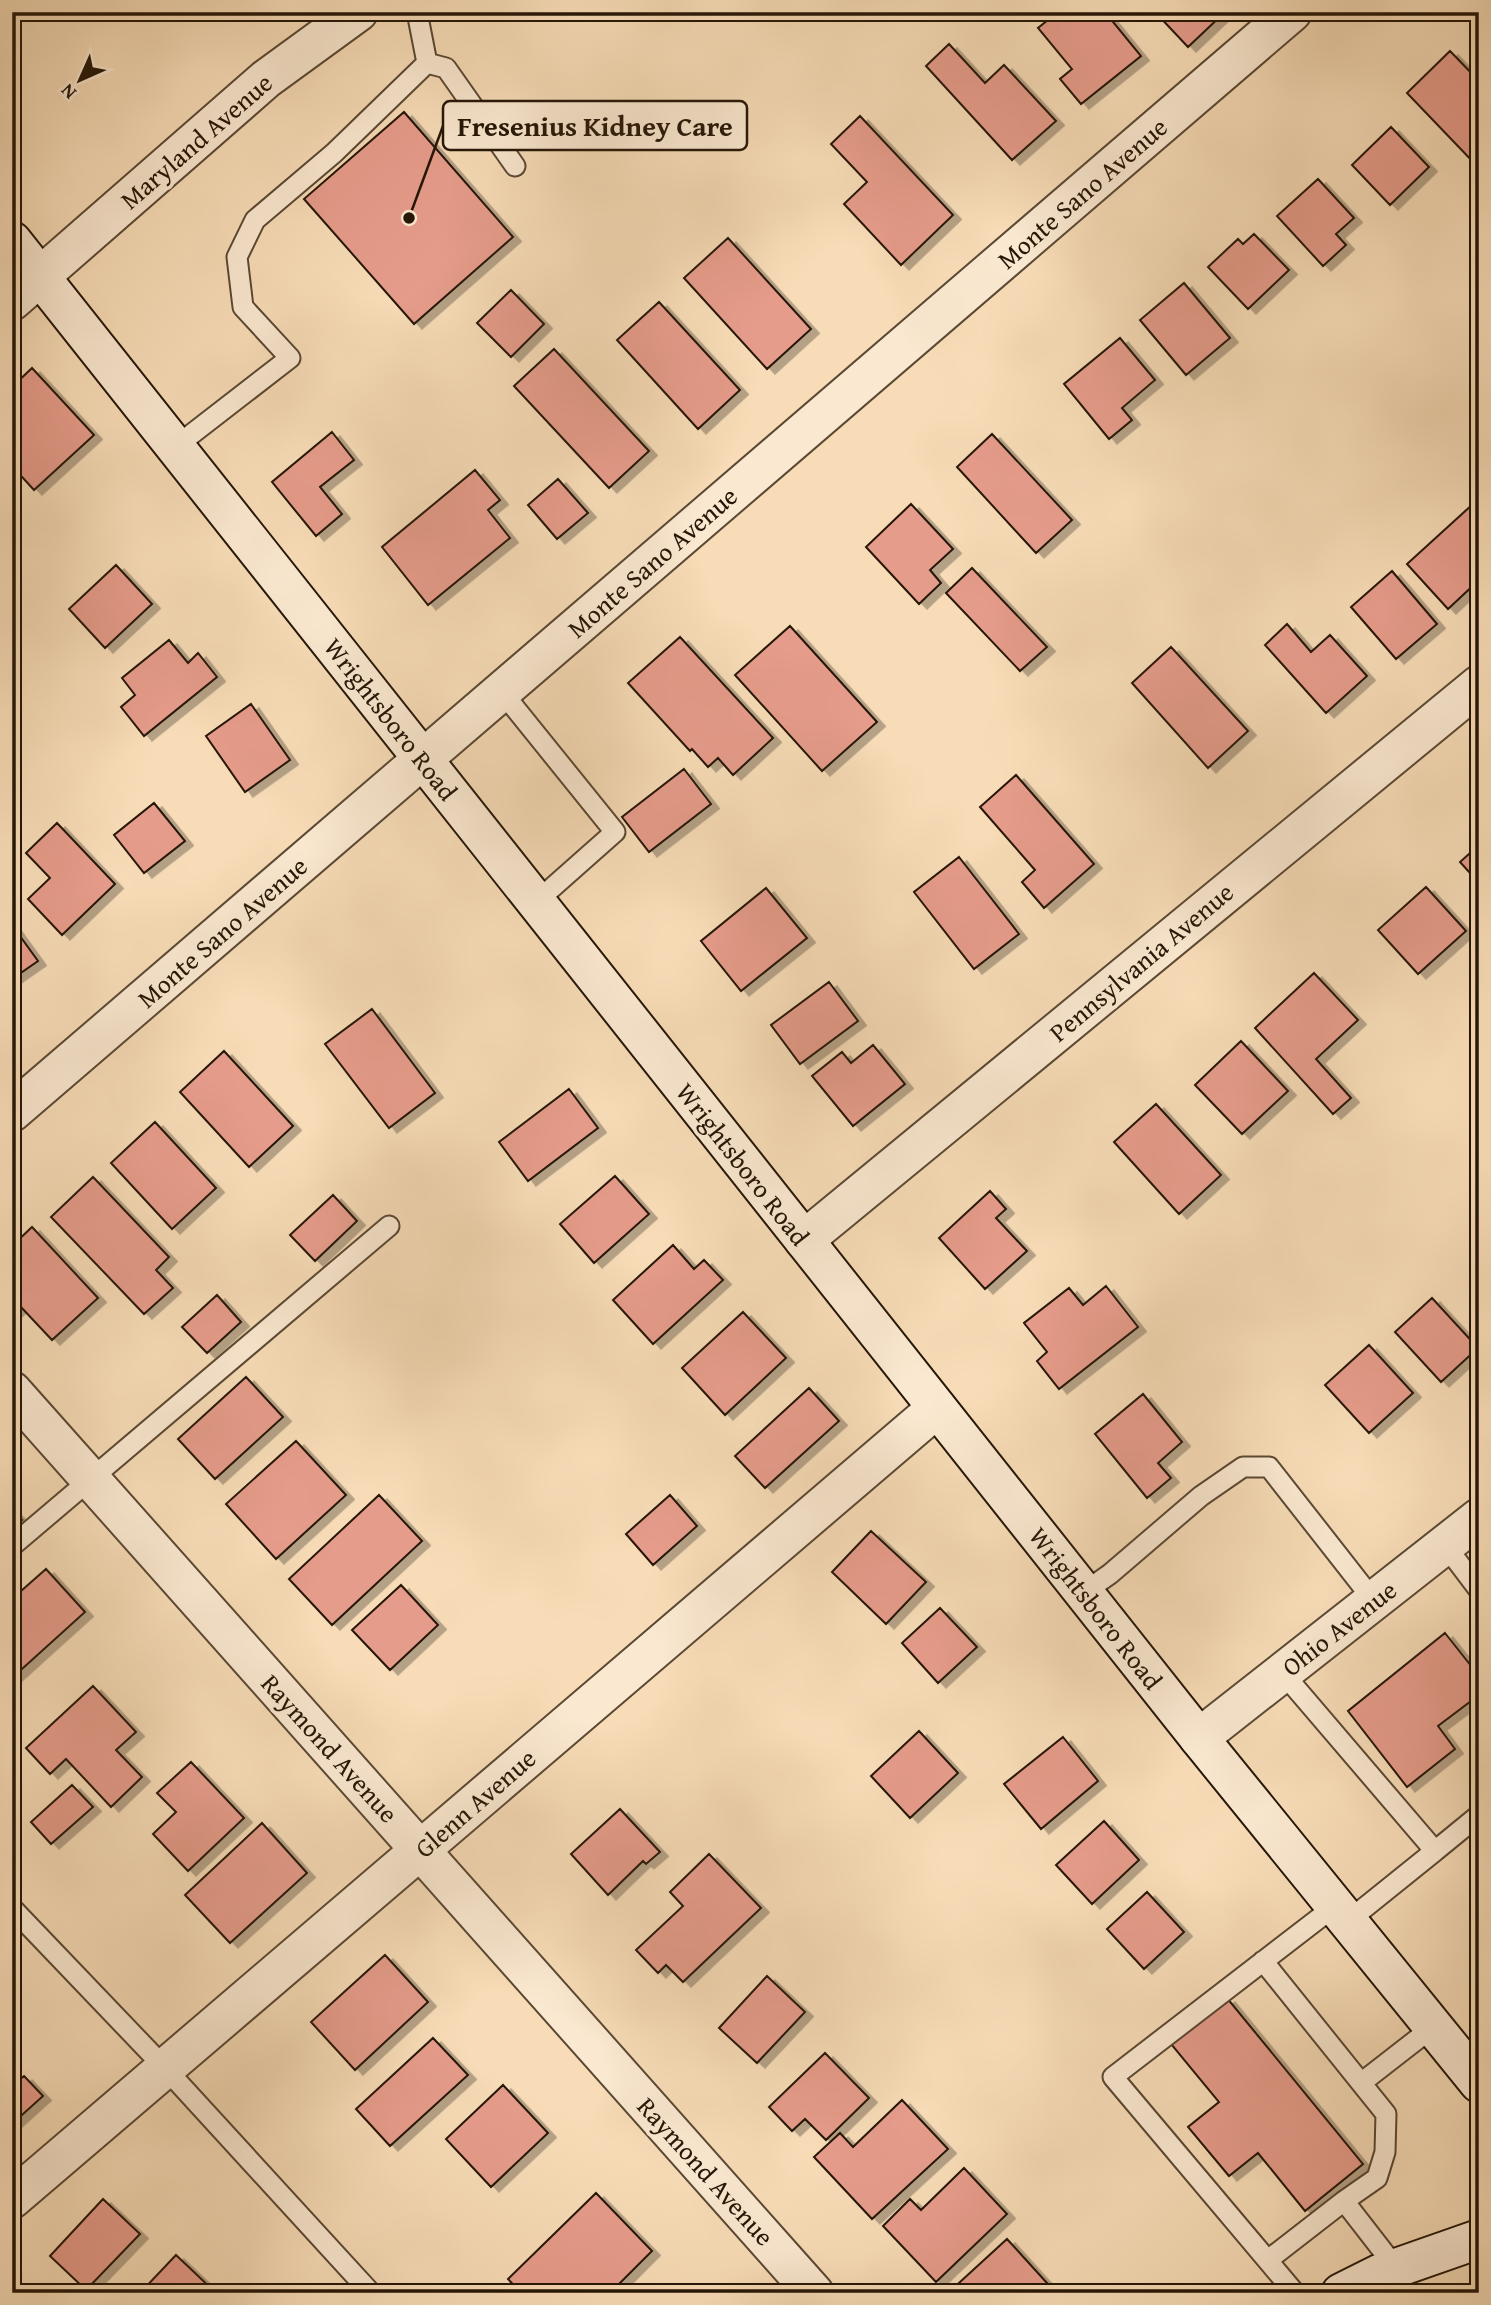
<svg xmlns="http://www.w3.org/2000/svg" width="1491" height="2305" viewBox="0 0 1491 2305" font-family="'Gentium Book Plus',serif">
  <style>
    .building { fill: #e69c8b; stroke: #251607; stroke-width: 2; filter: url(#shadow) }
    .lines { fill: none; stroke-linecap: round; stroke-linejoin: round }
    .lane-casing { stroke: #5a4833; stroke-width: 23 }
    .street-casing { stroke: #5a4833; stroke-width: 42 }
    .secondary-casing { stroke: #251607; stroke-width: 42 }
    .lane { stroke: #fae8d0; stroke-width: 19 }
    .street { stroke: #fae8d0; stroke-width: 38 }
    .secondary { stroke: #fae8d0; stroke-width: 38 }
    .labels { text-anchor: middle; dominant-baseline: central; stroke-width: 7; stroke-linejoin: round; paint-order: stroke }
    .street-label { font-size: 26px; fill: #251607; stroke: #fae8d0 }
    .leader { fill: none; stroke: #251607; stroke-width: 2.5 }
    .callout-dot { fill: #251607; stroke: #fae8d0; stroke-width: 2.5 }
    .callout { fill: #fae8d0; stroke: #251607; stroke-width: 2.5 }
    .callout-label { font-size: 28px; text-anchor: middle; font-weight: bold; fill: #251607 }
  </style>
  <defs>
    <filter id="shadow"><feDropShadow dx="8" dy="4.5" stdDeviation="0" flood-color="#0004"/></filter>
  </defs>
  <rect width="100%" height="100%" fill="#f7dcb7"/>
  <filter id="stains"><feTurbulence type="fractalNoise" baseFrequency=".00286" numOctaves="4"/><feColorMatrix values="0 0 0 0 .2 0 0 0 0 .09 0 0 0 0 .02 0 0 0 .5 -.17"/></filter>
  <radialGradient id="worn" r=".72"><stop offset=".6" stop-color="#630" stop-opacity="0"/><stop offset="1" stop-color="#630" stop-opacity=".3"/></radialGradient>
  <path class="building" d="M 1058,12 L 1105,12 L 1141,56 L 1081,104 L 1060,79 L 1072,69 L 1038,28 Z
    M 1155,12 L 1225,12 L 1188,47 Z
    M 949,44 L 985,83 L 1004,65 L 1056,121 L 1012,160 L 926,66 Z
    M 1450,51 L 1479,81 L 1477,166 L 1407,93 Z
    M 404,112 L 513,237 L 414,324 L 304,199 Z
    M 860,116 L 953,215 L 901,265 L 844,204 L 867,182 L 831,144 Z
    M 1391,127 L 1429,167 L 1390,205 L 1352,165 Z
    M 1318,179 L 1354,218 L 1336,234 L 1346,245 L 1323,266 L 1277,216 Z
    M 1254,234 L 1289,270 L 1248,309 L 1208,267 L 1238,239 L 1243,244 Z
    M 728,238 L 811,329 L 767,369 L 684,278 Z
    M 1184,283 L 1230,338 L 1186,375 L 1140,320 Z
    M 511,290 L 544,324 L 511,357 L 477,323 Z
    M 659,302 L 740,390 L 698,429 L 617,340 Z
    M 1120,338 L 1155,380 L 1122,408 L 1132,420 L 1109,439 L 1064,384 Z
    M 554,349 L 649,451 L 609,488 L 514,386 Z
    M 32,368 L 94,435 L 34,490 L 12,466 L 12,387 Z
    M 332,432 L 354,460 L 320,487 L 342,514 L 316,536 L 272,482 Z
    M 992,434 L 1072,520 L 1036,553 L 957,467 Z
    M 475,470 L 500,500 L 488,510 L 510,538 L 428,605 L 382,547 Z
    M 558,479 L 588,513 L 557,539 L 528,505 Z
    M 911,504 L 953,549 L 930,570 L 941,583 L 919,604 L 866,547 Z
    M 1473,504 L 1479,510 L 1479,580 L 1448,609 L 1407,564 Z
    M 116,565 L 152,604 L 105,648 L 69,609 Z
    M 972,568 L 1047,647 L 1020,671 L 946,593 Z
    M 1392,571 L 1437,624 L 1396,659 L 1351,607 Z
    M 1287,624 L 1311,652 L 1330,635 L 1367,676 L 1326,713 L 1265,645 Z
    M 790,626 L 877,722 L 822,771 L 735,675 Z
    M 680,637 L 773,738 L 733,775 L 718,758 L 708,767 L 692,749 L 690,751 L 628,683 Z
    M 169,640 L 188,663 L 198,653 L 217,677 L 144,736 L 121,707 L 135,695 L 122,678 Z
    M 1171,647 L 1248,731 L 1208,768 L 1132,683 Z
    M 251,704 L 290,760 L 245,792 L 206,736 Z
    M 684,769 L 711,804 L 649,852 L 622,817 Z
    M 1016,775 L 1094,864 L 1044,908 L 1022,882 L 1035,870 L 980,807 Z
    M 154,803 L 185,841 L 144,873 L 114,835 Z
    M 57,823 L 115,884 L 62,935 L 28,899 L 50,878 L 26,853 Z
    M 1479,845 L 1479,883 L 1460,862 Z
    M 959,857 L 1019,934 L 974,969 L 914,892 Z
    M 1426,887 L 1466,931 L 1418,974 L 1378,930 Z
    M 766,888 L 807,938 L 741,991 L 701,941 Z
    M 12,925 L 38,961 L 12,979 Z
    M 1314,973 L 1358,1020 L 1316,1059 L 1351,1098 L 1333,1114 L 1255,1028 Z
    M 829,982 L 858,1021 L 800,1064 L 771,1025 Z
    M 372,1009 L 435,1093 L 389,1128 L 325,1044 Z
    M 1241,1041 L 1288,1091 L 1242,1134 L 1195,1085 Z
    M 873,1045 L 905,1084 L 853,1126 L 812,1076 L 842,1052 L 851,1063 Z
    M 224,1051 L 293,1126 L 249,1167 L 180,1092 Z
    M 569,1089 L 598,1128 L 528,1181 L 499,1142 Z
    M 1156,1104 L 1221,1175 L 1179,1214 L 1114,1142 Z
    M 155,1122 L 216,1188 L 172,1229 L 111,1163 Z
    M 615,1176 L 649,1214 L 594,1263 L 560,1224 Z
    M 93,1177 L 169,1257 L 156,1270 L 173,1288 L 144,1314 L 51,1217 Z
    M 990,1191 L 1006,1209 L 996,1218 L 1027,1251 L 985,1289 L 939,1238 Z
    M 333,1195 L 357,1221 L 315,1261 L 290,1235 Z
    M 32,1227 L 98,1298 L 52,1340 L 20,1306 L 12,1314 L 12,1246 Z
    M 673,1245 L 694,1269 L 704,1260 L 723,1280 L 653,1344 L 613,1300 Z
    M 1106,1286 L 1138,1327 L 1059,1389 L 1037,1361 L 1047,1352 L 1024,1323 L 1069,1288 L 1083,1305 Z
    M 217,1295 L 241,1322 L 207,1353 L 182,1327 Z
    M 1432,1298 L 1478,1348 L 1441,1382 L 1395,1332 Z
    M 743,1312 L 786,1358 L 725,1415 L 682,1368 Z
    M 1369,1345 L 1413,1393 L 1369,1433 L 1325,1385 Z
    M 246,1377 L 283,1417 L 215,1479 L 178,1439 Z
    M 809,1388 L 839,1421 L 765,1488 L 735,1456 Z
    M 1143,1394 L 1182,1442 L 1158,1463 L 1171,1478 L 1147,1498 L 1095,1434 Z
    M 296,1441 L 346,1495 L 276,1559 L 226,1504 Z
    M 379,1495 L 422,1541 L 332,1625 L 289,1579 Z
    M 670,1495 L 697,1526 L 653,1565 L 626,1534 Z
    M 12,1510 L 22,1520 L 12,1528 Z
    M 871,1531 L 926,1582 L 886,1624 L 832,1572 Z
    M 46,1569 L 85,1612 L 12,1678 L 12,1599 Z
    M 401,1585 L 438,1625 L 390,1670 L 352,1630 Z
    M 940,1608 L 977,1647 L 938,1683 L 902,1643 Z
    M 1445,1633 L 1479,1676 L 1479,1695 L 1438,1726 L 1455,1749 L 1407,1787 L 1348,1711 Z
    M 93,1686 L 136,1732 L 116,1750 L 142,1777 L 111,1807 L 66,1759 L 50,1774 L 26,1748 Z
    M 919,1731 L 958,1773 L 910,1818 L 871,1776 Z
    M 1063,1737 L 1098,1781 L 1041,1829 L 1004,1784 Z
    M 191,1762 L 244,1818 L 188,1871 L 153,1834 L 176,1812 L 157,1793 Z
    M 72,1785 L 93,1807 L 51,1844 L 31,1822 Z
    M 620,1809 L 660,1852 L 646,1864 L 643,1861 L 608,1895 L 571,1854 Z
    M 1104,1821 L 1139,1860 L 1092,1904 L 1056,1865 Z
    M 262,1823 L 307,1873 L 230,1943 L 185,1895 Z
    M 709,1854 L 761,1908 L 683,1982 L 666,1965 L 658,1973 L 636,1950 L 683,1906 L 670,1892 Z
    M 1147,1892 L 1184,1932 L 1144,1969 L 1107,1929 Z
    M 385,1955 L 428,2002 L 355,2070 L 311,2022 Z
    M 767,1976 L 805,2012 L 757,2063 L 719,2028 Z
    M 1227,1998 L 1363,2164 L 1305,2211 L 1258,2153 L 1229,2176 L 1188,2127 L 1219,2102 L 1171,2044 Z
    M 433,2038 L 468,2075 L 390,2146 L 356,2109 Z
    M 825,2053 L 869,2098 L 826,2140 L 805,2119 L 792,2131 L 769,2107 Z
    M 24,2076 L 43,2096 L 12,2124 L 12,2086 Z
    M 503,2085 L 548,2133 L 491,2187 L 446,2139 Z
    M 902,2100 L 948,2149 L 872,2219 L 814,2157 L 840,2133 L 853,2147 Z
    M 964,2168 L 1007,2214 L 936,2282 L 883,2226 L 910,2199 L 921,2210 Z
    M 596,2193 L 652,2251 L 610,2293 L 521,2293 L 508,2279 Z
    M 103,2199 L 140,2234 L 86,2290 L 50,2256 Z
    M 1007,2239 L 1047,2283 L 1036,2293 L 948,2293 Z
    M 176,2255 L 216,2293 L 140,2293 Z"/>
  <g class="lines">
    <defs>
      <path id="lane" d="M 427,63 L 446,68 L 515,166
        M 175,447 L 290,358 L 243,307 L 237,257 L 255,220 L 334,153 L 427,63 L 417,12
        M 502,692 L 615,832 L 536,902
        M 1445,1545 L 1479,1590
        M 12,1546 L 389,1226
        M 1083,1593 L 1110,1574 L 1201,1496 L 1243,1467 L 1269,1467 L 1374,1601
        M 1282,1672 L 1435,1851 L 1348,1921
        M 1435,1851 L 1479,1815
        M 12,1908 L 165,2068 L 371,2293
        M 1263,1961 L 1386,2114 L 1385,2152 L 1377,2178 L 1344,2201 L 1396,2268
        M 1361,2083 L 1433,2027
        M 1268,2260 L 1344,2201
        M 1295,2293 L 1113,2077 L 1335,1906"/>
      <path id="street" d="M 12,301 L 266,79 L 358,12
        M 12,1112 L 1292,12
        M 804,1240 L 1479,685
        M 12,1391 L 814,2293
        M 1199,1738 L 1479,1518
        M 12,2199 L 937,1408"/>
      <path id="secondary" d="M 12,241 L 1199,1738 L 1479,2083
        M 1341,2293 L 1379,2274 L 1479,2239"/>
    </defs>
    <use href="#lane" class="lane-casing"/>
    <use href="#street" class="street-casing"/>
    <use href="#secondary" class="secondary-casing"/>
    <use href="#lane" class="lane"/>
    <use href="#street" class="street"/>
    <use href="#secondary" class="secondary"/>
  </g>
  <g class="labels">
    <g class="street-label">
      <text transform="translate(196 141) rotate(-41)">Maryland Avenue</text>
      <text transform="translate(1082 193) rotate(-41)">Monte Sano Avenue</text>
      <text transform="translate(652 562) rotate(-41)">Monte Sano Avenue</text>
      <text transform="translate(391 719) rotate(52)">Wrightsboro Road</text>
      <text transform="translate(222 932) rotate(-41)">Monte Sano Avenue</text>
      <text transform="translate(1141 962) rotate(-40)">Pennsylvania Avenue</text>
      <text transform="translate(743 1164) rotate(52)">Wrightsboro Road</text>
      <text transform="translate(1096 1608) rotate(52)">Wrightsboro Road</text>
      <text transform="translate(1339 1628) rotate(-38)">Ohio Avenue</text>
      <text transform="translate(330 1748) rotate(48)">Raymond Avenue</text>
      <text transform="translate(475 1803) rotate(-41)">Glenn Avenue</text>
      <text transform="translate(706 2171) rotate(48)">Raymond Avenue</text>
    </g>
  </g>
  <path class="leader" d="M409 218L443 126"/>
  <circle class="callout-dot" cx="409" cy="218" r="7"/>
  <rect class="callout" x="443" y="101" width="304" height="49" rx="7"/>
  <g class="callout-label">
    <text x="595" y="136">Fresenius Kidney Care</text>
  </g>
  <rect width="1491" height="2305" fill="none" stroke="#f7dcb7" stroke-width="42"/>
  <rect x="14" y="14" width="1463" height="2277" fill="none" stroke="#251607" stroke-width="3.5"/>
  <rect x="21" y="21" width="1449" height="2263" fill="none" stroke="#251607" stroke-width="2"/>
  <g transform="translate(80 80) rotate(225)" stroke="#fae8d0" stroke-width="5" paint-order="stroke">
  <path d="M0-5L12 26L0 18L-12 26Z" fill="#251607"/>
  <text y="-10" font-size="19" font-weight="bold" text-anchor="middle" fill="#251607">N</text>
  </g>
  <rect width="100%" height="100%" filter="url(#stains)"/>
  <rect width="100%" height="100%" fill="url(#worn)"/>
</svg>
